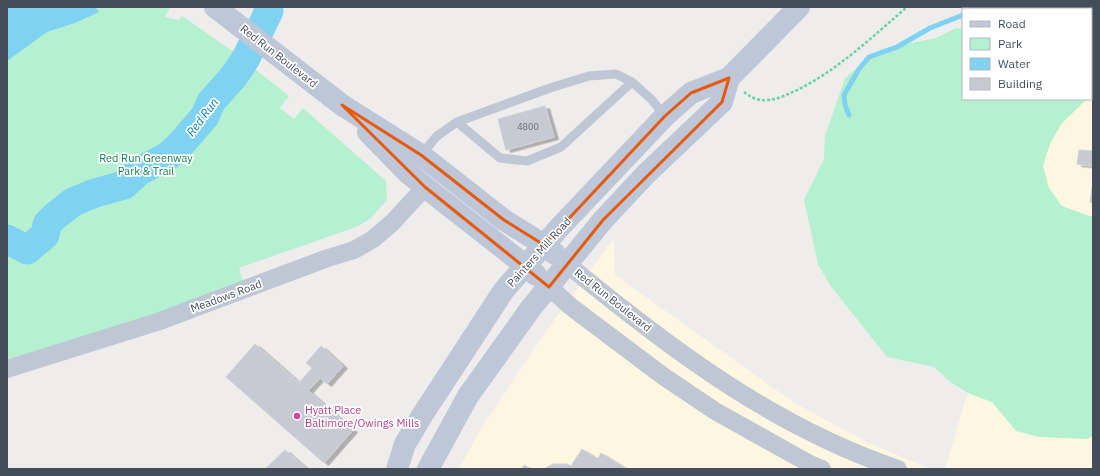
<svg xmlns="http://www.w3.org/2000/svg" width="1100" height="476" viewBox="0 0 1100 476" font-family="'IBM Plex Sans',sans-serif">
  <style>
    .commercial { fill: #fdf7e2 }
    .green { fill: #b5f1d1 }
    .water { fill: #7fd2f1 }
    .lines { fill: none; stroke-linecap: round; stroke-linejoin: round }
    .stream { stroke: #7fd2f1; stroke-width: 5 }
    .river { stroke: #7fd2f1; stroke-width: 29 }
    .building { fill: #c7cad2; stroke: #cfd1d8; filter: url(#shadow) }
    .path { stroke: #6cd1a6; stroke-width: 2.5; stroke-dasharray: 3 2; stroke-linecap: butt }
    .service { stroke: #bec7d3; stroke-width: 9 }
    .minor { stroke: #bec7d3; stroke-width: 18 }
    .secondary { stroke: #bdc7d7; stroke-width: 22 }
    .marked { fill: none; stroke: #e8590c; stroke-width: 3; stroke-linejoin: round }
    .hotel-dot { fill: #d1479c; stroke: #fff; stroke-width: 1.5 }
    .labels { text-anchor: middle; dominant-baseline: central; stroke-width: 3.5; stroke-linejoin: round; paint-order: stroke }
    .number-label { font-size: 9px; fill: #646d78 }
    .street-label { font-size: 11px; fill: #434e5a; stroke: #fff }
    .park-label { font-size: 11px; fill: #108050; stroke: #fff }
    .hotel-label { font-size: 11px; fill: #b23c85; stroke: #fff; text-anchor: start }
    .water-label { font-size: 12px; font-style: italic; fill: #037eae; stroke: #fff }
  </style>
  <defs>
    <filter id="shadow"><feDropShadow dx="4.5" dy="2.5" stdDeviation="0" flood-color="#0004"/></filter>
  </defs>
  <rect width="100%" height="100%" fill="#efecec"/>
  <path class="commercial" d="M 1091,56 L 1093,56 L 1093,469 L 945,469 L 989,321 L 963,99 L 1091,99 Z
    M 614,238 L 615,275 L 793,402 L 868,443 L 931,469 L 459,469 L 481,429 L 542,337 Z"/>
  <path class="green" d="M 7,7 L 168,7 L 170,8 L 165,17 L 179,20 L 182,16 L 231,50 L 289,96 L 280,108 L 294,119 L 303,108 L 386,181 L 387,200 L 370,219 L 356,227 L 239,268 L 244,284 L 7,377 Z
    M 1091,25 L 1093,25 L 1093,93 L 1091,95 Z
    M 956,28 L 963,29 L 963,99 L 1087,99 L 1062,123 L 1050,144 L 1043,166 L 1049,188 L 1062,206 L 1093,217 L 1093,436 L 1087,439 L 1039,437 L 1016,431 L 992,402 L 970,394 L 950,382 L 934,367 L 887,357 L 830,285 L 818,264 L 804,200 L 824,159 L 825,136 L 845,78 L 881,49 L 936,38 Z"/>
  <path class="water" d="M 7,7 L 95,7 L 99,12 L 75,23 L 47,32 L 7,61 Z"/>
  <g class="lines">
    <path class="stream" d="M 982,9 L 987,7
      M 849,115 L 845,105 L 844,95 L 859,69 L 869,57 L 897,47 L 930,28 L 963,15"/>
    <path class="river" d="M 7,239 L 27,250 L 45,235 L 47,224 L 54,217 L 73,202 L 95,193 L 124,185 L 138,172 L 168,156 L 181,144 L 205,116 L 211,102 L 234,76 L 241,66 L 246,58 L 269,11 L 268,7"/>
  </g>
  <path class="building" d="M 545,106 L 554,137 L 506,150 L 498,119 Z
    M 1079,150 L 1093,151 L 1093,166 L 1077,164 Z
    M 1093,182 L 1093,204 L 1090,202 Z
    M 255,344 L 353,430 L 324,463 L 226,377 Z
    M 321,346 L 343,366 L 327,384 L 320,378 L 308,391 L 299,383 L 312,368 L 306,363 Z
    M 582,449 L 598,459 L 601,453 L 627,469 L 544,469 L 553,464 L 567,464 L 571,466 Z
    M 285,450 L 307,469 L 265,469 Z
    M 524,465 L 531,469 L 522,469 Z"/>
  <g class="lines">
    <path class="path" d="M 744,92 C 750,97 758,101 766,100 C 777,100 786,95 795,91 C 837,71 872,37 907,7"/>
    <path class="service" d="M 457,122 L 500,158 L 527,161 L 561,147 L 632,82 L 651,99 L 665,116
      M 421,155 L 437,136 L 457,122 L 550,88 L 589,76 L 616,74 L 632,82"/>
    <path class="minor" d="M 567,264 C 668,347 773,427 898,469
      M 549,287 L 570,306 L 663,376 L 715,411 L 810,464 L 822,469
      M 7,369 L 157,322 L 325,259 L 354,250 L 373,239 L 392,223 L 425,187"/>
    <path class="secondary" d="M 215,7 L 342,105 L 421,155 L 504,220 L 544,245 L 555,254
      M 368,132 L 408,173 L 425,187 L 526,266 L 536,275
      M 397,469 L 405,444 L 423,414 L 504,290 L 559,228 L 665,116 L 691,93 L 729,78 L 799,7
      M 428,469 L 468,396 L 531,308 L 603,220 L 646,174 L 722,102 L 729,78"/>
  </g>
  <path class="marked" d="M 729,78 L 722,102 L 603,220 L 549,287 L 425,187 L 342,105 L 421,155 L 504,220 L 544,245 L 665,116 L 691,93 Z"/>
  <circle class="hotel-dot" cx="297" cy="416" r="4"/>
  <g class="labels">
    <g class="number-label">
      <text x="528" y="126">4800</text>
    </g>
    <g class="street-label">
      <text transform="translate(279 56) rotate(38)">Red Run Boulevard</text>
      <text transform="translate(539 252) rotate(-48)">Painters Mill Road</text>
      <text transform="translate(226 296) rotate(-20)">Meadows Road</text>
      <text transform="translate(613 300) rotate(38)">Red Run Boulevard</text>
    </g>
    <g class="park-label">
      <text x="146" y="158">Red Run Greenway<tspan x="146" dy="13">Park &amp; Trail</tspan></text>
    </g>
    <g class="hotel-label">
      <text x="305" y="410">Hyatt Place<tspan x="305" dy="13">Baltimore/Owings Mills</tspan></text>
    </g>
    <g class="water-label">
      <text transform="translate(202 117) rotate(-53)">Red Run</text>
    </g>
  </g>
  <rect width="1100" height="476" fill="none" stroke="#434e5a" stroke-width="16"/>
  <rect x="962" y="8" width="130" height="92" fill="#ffffff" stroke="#b4b8bd"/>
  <rect x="970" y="21" width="20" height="6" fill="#bdc7d7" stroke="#b4b8bd"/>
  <text x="998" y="28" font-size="12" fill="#434e5a">Road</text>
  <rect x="970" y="38" width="20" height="12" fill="#b5f1d1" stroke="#b4b8bd"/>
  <text x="998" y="48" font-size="12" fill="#434e5a">Park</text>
  <rect x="970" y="58" width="20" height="12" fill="#7fd2f1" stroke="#b4b8bd"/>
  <text x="998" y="68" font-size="12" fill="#434e5a">Water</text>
  <rect x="970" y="78" width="20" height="12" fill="#c7cad2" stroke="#b4b8bd"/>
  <text x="998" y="88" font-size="12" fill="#434e5a">Building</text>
</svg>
